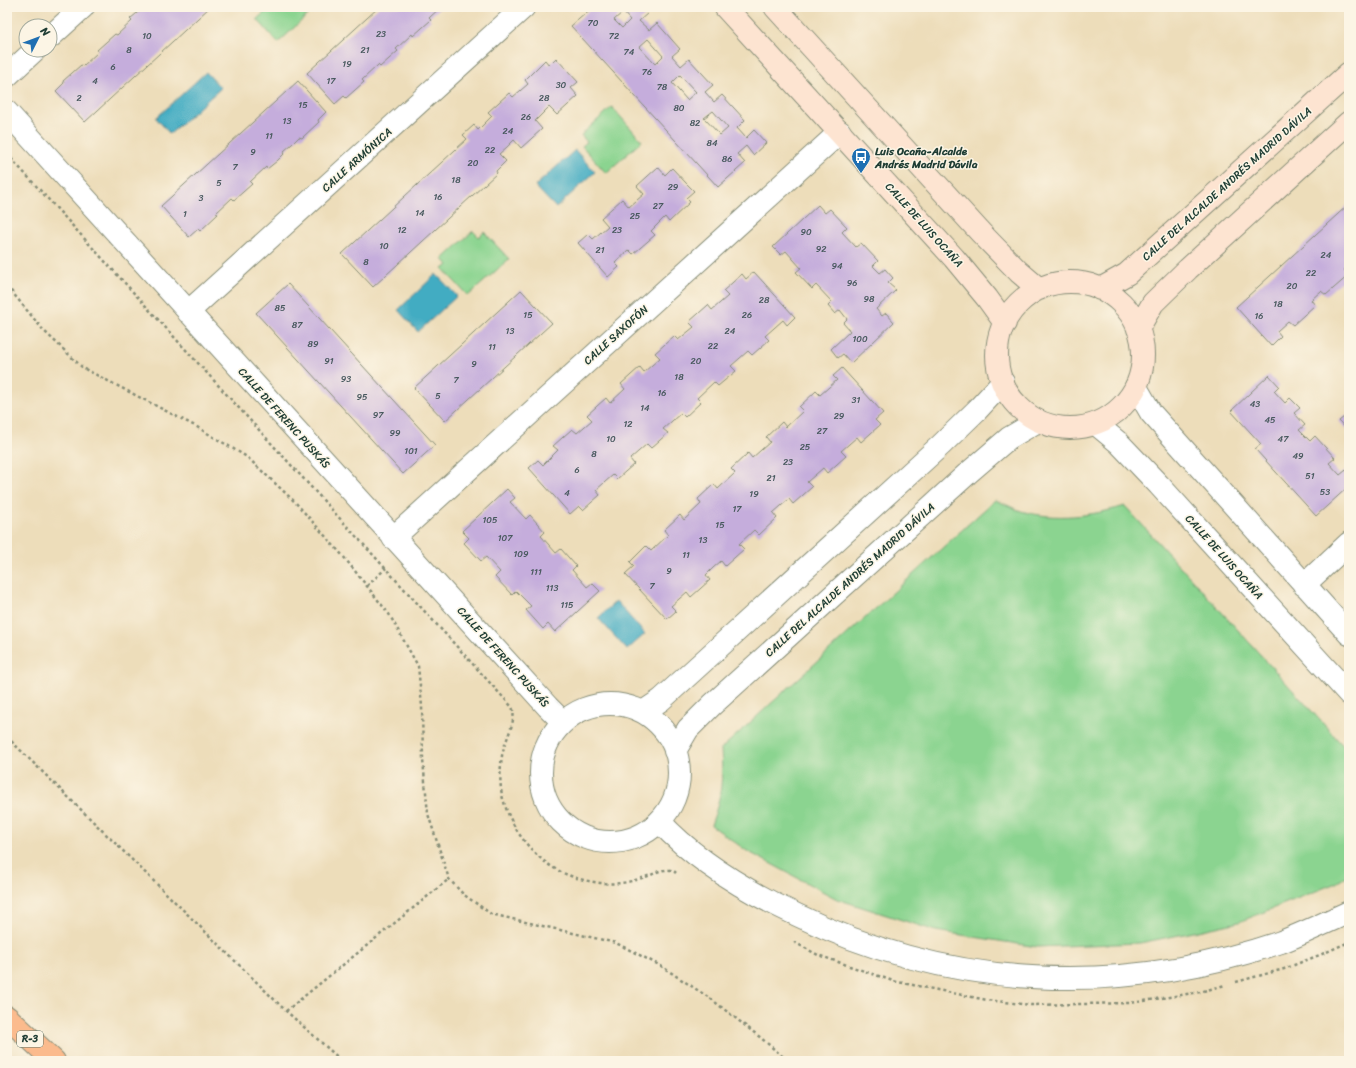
<svg xmlns="http://www.w3.org/2000/svg" width="1356" height="1068" viewBox="0 0 1356 1068" font-family="Sriracha,sans-serif">
  <style>
    .green { fill: #8bd490; stroke: #558862 }
    .water { fill: #42acc2; stroke: #30747b }
    .building { fill: #c5addc; fill-rule: evenodd }
    .lines { fill: none; stroke-linecap: round; stroke-linejoin: round }
    .minor-casing { stroke: #868d77; stroke-width: 24 }
    .secondary-casing { stroke: #868d77; stroke-width: 24 }
    .motorway-casing { stroke: #868d77; stroke-width: 24 }
    .path { stroke: #868d77; stroke-width: 2.5; stroke-dasharray: 3 3; stroke-linecap: butt }
    .minor { stroke: #fff; stroke-width: 22 }
    .secondary { stroke: #fde4d1; stroke-width: 22 }
    .motorway { stroke: #fbbb8d; stroke-width: 22 }
    .labels { text-anchor: middle; dominant-baseline: central; stroke-width: 3; stroke-linejoin: round; paint-order: stroke }
    .number-label { font-size: 9px; fill: #48595e }
    .shield { fill: #fcf5e5; stroke: #617469; stroke-width: 1 }
    .shield-label { font-size: 10px; font-weight: bold; fill: #1f3d34 }
    .poi-label { font-size: 11px; font-weight: bold; fill: #1f3d34; stroke: #fcf5e5; text-anchor: start }
    .street-label { font-size: 11px; fill: #1f3d34; stroke: #fcf5e5 }
  </style>
  <rect width="100%" height="100%" fill="#fcf5e5"/>
  <filter id="ink" filterUnits="userSpaceOnUse"><feTurbulence type="fractalNoise" baseFrequency=".025" numOctaves="2"/><feDisplacementMap in="SourceGraphic" scale="8" xChannelSelector="R" yChannelSelector="G"/><feConvolveMatrix kernelMatrix="1 2 1 2 8 2 1 2 1" color-interpolation-filters="sRGB"/></filter>
  <filter id="wash" filterUnits="userSpaceOnUse"><feTurbulence type="fractalNoise" baseFrequency=".012" numOctaves="4" result="noise"/><feDisplacementMap in="SourceGraphic" scale="16" xChannelSelector="R" yChannelSelector="G"/><feGaussianBlur stdDeviation="0.9" result="paint"/><feColorMatrix in="noise" values="0 0 0 0 0 0 0 0 0 0 0 0 0 0 0 0 0 1.4 0 .05"/><feComposite in="paint" operator="in"/></filter>
  <g filter="url(#wash)">
    <rect width="100%" height="100%" fill="#edddba"/>
    <path class="green" d="M 271,7 L 316,7 L 278,43 L 257,19 Z
      M 612,107 L 642,141 L 606,173 L 582,146 L 587,142 L 581,135 Z
      M 473,231 L 479,237 L 484,232 L 509,259 L 468,296 L 443,269 L 448,265 L 443,259 Z
      M 995,500 C 1004,503 1012,508 1021,511 C 1056,521 1091,516 1125,506 L 1349,752 L 1349,875 L 1336,883 L 1239,922 L 1189,933 L 1140,943 L 1037,947 L 936,931 L 837,899 L 747,851 L 711,825 C 722,796 723,779 721,749 Z"/>
    <path class="water" d="M 206,72 L 221,88 L 170,134 L 156,118 Z
      M 575,150 L 595,172 L 556,208 L 535,186 Z
      M 436,274 L 457,296 L 418,332 L 398,310 Z
      M 616,601 L 645,634 L 627,650 L 598,618 Z"/>
    <g id="blocks">
      <path class="building" d="M 144,7 L 210,7 L 85,122 L 56,91 L 64,83 L 63,81 L 81,65 L 83,66 L 98,52 L 97,50 L 115,34 L 117,35 L 132,21 L 130,19 Z
        M 379,7 L 441,7 L 429,18 L 431,20 L 413,36 L 412,34 L 396,49 L 398,51 L 380,67 L 378,65 L 362,80 L 364,82 L 346,98 L 344,96 L 335,104 L 307,73 Z
        M 593,7 L 603,7 L 606,10 L 610,7 L 642,7 L 648,13 L 639,21 L 649,30 L 657,23 L 680,49 L 672,56 L 681,66 L 689,59 L 713,85 L 705,92 L 714,102 L 722,95 L 745,120 L 737,128 L 746,138 L 754,130 L 766,143 L 753,155 L 746,146 L 737,154 L 745,163 L 718,187 L 571,26 ZM 623,12 L 630,20 L 622,28 L 614,20 ZM 648,39 L 663,56 L 655,64 L 639,47 ZM 680,75 L 696,92 L 687,100 L 672,83 ZM 713,111 L 728,128 L 720,135 L 704,118 Z
        M 556,58 L 578,82 L 571,88 L 578,96 L 557,115 L 549,107 L 535,121 L 542,129 L 521,148 L 514,140 L 507,147 L 499,154 L 506,161 L 496,171 L 497,173 L 373,287 L 342,254 L 467,139 L 463,135 L 474,125 L 478,130 L 492,116 L 488,112 L 509,93 L 513,97 L 528,84 L 525,80 L 545,60 L 549,65 Z
        M 298,81 L 326,112 L 318,120 L 319,122 L 302,138 L 299,137 L 292,144 L 284,151 L 285,153 L 277,161 L 267,169 L 266,167 L 250,182 L 252,184 L 234,200 L 232,198 L 216,213 L 218,214 L 200,231 L 198,229 L 189,237 L 161,206 Z
        M 658,167 L 665,175 L 672,168 L 686,183 L 694,191 L 686,198 L 690,202 L 669,222 L 665,217 L 651,231 L 655,235 L 633,254 L 629,250 L 615,263 L 619,267 L 608,277 L 578,243 L 588,234 L 593,239 L 608,226 L 601,218 L 622,199 L 629,207 L 644,194 L 637,186 Z
        M 1349,204 L 1349,266 L 1344,270 L 1349,275 L 1326,295 L 1321,291 L 1311,300 L 1315,305 L 1293,325 L 1288,321 L 1277,331 L 1281,336 L 1271,346 L 1236,307 Z
        M 818,205 L 825,213 L 830,209 L 847,227 L 842,232 L 856,247 L 861,243 L 878,261 L 873,266 L 880,273 L 885,269 L 893,278 L 888,283 L 896,290 L 876,309 L 882,316 L 886,313 L 894,322 L 851,363 L 843,354 L 838,358 L 831,349 L 850,331 L 843,323 L 847,319 L 840,310 L 835,314 L 828,306 L 832,302 L 816,285 L 812,289 L 796,272 L 801,268 L 786,251 L 781,255 L 773,247 Z
        M 754,272 L 795,317 L 787,325 L 783,320 L 765,336 L 769,340 L 752,355 L 748,351 L 731,366 L 736,371 L 718,386 L 714,382 L 697,398 L 701,402 L 685,417 L 681,413 L 663,429 L 668,433 L 651,448 L 647,444 L 630,459 L 634,464 L 617,479 L 613,475 L 596,490 L 600,495 L 583,510 L 579,506 L 570,514 L 529,468 L 538,460 L 543,465 L 558,450 L 553,446 L 572,429 L 577,433 L 592,420 L 587,415 L 606,398 L 610,403 L 625,389 L 621,384 L 640,367 L 644,372 L 660,358 L 655,353 L 674,336 L 678,340 L 694,327 L 689,322 L 708,305 L 712,310 L 728,296 L 723,291 L 742,274 L 746,279 Z
        M 288,284 L 435,445 L 403,474 L 256,313 Z
        M 521,290 L 552,323 L 445,421 L 414,388 Z
        M 842,368 L 883,413 L 875,420 L 880,425 L 861,442 L 857,437 L 841,451 L 846,456 L 827,473 L 823,468 L 807,482 L 812,487 L 793,504 L 789,499 L 773,513 L 777,518 L 759,535 L 754,530 L 739,544 L 744,549 L 725,566 L 721,561 L 713,568 L 706,575 L 710,580 L 691,597 L 687,592 L 671,606 L 676,611 L 667,619 L 625,574 L 634,566 L 630,562 L 646,546 L 651,551 L 668,535 L 664,530 L 680,515 L 684,520 L 701,504 L 698,499 L 714,484 L 718,489 L 735,473 L 731,469 L 748,453 L 752,458 L 770,442 L 766,437 L 782,422 L 786,427 L 803,411 L 799,407 L 816,391 L 820,395 L 837,380 L 833,376 Z
        M 1269,375 L 1279,386 L 1274,391 L 1285,403 L 1290,398 L 1300,408 L 1294,413 L 1305,425 L 1299,430 L 1310,441 L 1315,436 L 1335,458 L 1329,463 L 1340,475 L 1346,470 L 1349,474 L 1349,486 L 1316,516 L 1255,449 L 1261,444 L 1231,411 Z
        M 1349,413 L 1349,432 L 1339,421 Z
        M 507,489 L 515,498 L 510,502 L 526,519 L 530,515 L 545,532 L 541,536 L 556,553 L 561,549 L 576,566 L 572,570 L 587,587 L 592,583 L 600,591 L 555,632 L 548,624 L 543,629 L 526,610 L 531,606 L 516,591 L 512,595 L 495,577 L 500,572 L 486,557 L 481,561 L 464,543 L 469,538 L 462,531 Z"/>
    </g>
  </g>
  <g filter="url(#ink)">
    <use href="#blocks" fill-opacity="0" stroke="#868d77" stroke-width="1"/>
    <g class="lines">
      <defs>
        <path id="minor" d="M 50,37 L 83,7
          M 7,76 L 35,50
          M 7,112 L 548,707 L 563,722
          M 188,312 L 524,7
          M 1136,387 L 1151,413 L 1349,634
          M 1096,424 L 1119,443 L 1159,485 L 1349,694
          M 393,538 L 840,132
          M 1304,585 L 1349,543
          M541 773a69 69 0 1 1 138 0a69 69 0 1 1-138 0Z
          M 643,712 L 661,700 L 941,445 L 978,409 L 1003,382
          M 675,751 L 688,729 L 712,705 L 967,474 L 1009,438 L 1038,421
          M 660,822 C 697,862 748,892 797,915 C 951,990 1119,997 1281,942 C 1304,933 1327,922 1349,912"/>
        <path id="secondary" d="M 725,7 L 954,258 L 987,298 L 1005,323
          M 775,7 L 981,233 L 1019,272 L 1039,289
          M997 355a73 73 0 1 1 146 0a73 73 0 1 1-146 0Z
          M 1100,289 L 1127,274 L 1349,73
          M 1138,329 L 1153,303 L 1188,269 L 1349,122"/>
        <path id="motorway" d="M 7,1017 L 54,1061"/>
      </defs>
      <use href="#minor" class="minor-casing"/>
      <use href="#secondary" class="secondary-casing"/>
      <use href="#motorway" class="motorway-casing"/>
      <path class="path" d="M 7,154 L 512,707 C 518,720 504,741 502,756 C 500,770 499,788 504,802 C 512,831 538,864 568,875 C 584,881 603,885 621,883 C 631,882 642,878 651,875 C 655,873 660,870 665,870 C 669,869 673,870 676,873
        M 7,286 L 44,331 L 83,368 L 197,427 L 247,457 L 295,502 L 343,556 L 389,614 L 418,666 L 422,706 L 423,760 L 428,814 L 449,879 L 463,894 L 491,914 L 616,943 L 661,966 L 711,999 L 761,1038 L 788,1061
        M 367,586 L 386,568
        M 7,737 L 286,1011 L 342,1061
        M 794,942 L 818,955 L 893,981 L 987,1000 L 1031,1005 L 1131,1003 L 1200,992 L 1225,985
        M 1236,982 L 1284,969 L 1322,954 L 1349,942
        M 286,1011 L 449,879"/>
      <use href="#minor" class="minor"/>
      <use href="#secondary" class="secondary"/>
      <use href="#motorway" class="motorway"/>
    </g>
  </g>
  <defs>
    <symbol id="bus-pin" viewBox="-11 -11 22 30"><path d="M0 17L-7.5 6A9.5 9.5 0 1 1 7.5 6Z" fill="#1f6fb2" stroke="#fcf5e5"/><path d="M-5-6H5V4H4V6H2V4H-2V6H-4V4H-5ZM-3.5-4V0h7V-4ZM-3.5 1.2v1.5H-2V1.2ZM2 1.2v1.5H3.5V1.2Z" fill="#fff"/></symbol>
  </defs>
  <g fill-rule="evenodd">
    <use href="#bus-pin" x="850" y="146" width="22" height="30"/>
  </g>
  <g class="labels">
    <g class="number-label">
      <text x="593" y="23">70</text>
      <text x="381" y="34">23</text>
      <text x="147" y="36">10</text>
      <text x="614" y="36">72</text>
      <text x="129" y="50">8</text>
      <text x="365" y="50">21</text>
      <text x="629" y="52">74</text>
      <text x="347" y="64">19</text>
      <text x="113" y="67">6</text>
      <text x="647" y="72">76</text>
      <text x="95" y="81">4</text>
      <text x="331" y="81">17</text>
      <text x="561" y="85">30</text>
      <text x="662" y="87">78</text>
      <text x="79" y="98">2</text>
      <text x="544" y="98">28</text>
      <text x="303" y="105">15</text>
      <text x="679" y="108">80</text>
      <text x="526" y="117">26</text>
      <text x="287" y="121">13</text>
      <text x="695" y="123">82</text>
      <text x="508" y="131">24</text>
      <text x="269" y="136">11</text>
      <text x="712" y="143">84</text>
      <text x="490" y="150">22</text>
      <text x="253" y="152">9</text>
      <text x="727" y="159">86</text>
      <text x="473" y="163">20</text>
      <text x="235" y="167">7</text>
      <text x="456" y="180">18</text>
      <text x="219" y="183">5</text>
      <text x="673" y="187">29</text>
      <text x="438" y="197">16</text>
      <text x="201" y="198">3</text>
      <text x="658" y="206">27</text>
      <text x="420" y="213">14</text>
      <text x="185" y="214">1</text>
      <text x="635" y="216">25</text>
      <text x="402" y="230">12</text>
      <text x="617" y="230">23</text>
      <text x="806" y="232">90</text>
      <text x="384" y="246">10</text>
      <text x="821" y="249">92</text>
      <text x="600" y="250">21</text>
      <text x="1326" y="255">24</text>
      <text x="366" y="262">8</text>
      <text x="837" y="266">94</text>
      <text x="1311" y="273">22</text>
      <text x="852" y="283">96</text>
      <text x="1292" y="286">20</text>
      <text x="869" y="299">98</text>
      <text x="764" y="300">28</text>
      <text x="1278" y="304">18</text>
      <text x="280" y="308">85</text>
      <text x="528" y="315">15</text>
      <text x="747" y="315">26</text>
      <text x="1259" y="316">16</text>
      <text x="297" y="325">87</text>
      <text x="510" y="331">13</text>
      <text x="730" y="331">24</text>
      <text x="860" y="339">100</text>
      <text x="313" y="344">89</text>
      <text x="713" y="346">22</text>
      <text x="492" y="347">11</text>
      <text x="329" y="361">91</text>
      <text x="696" y="361">20</text>
      <text x="474" y="364">9</text>
      <text x="679" y="377">18</text>
      <text x="346" y="379">93</text>
      <text x="456" y="380">7</text>
      <text x="662" y="393">16</text>
      <text x="438" y="396">5</text>
      <text x="362" y="397">95</text>
      <text x="856" y="400">31</text>
      <text x="1255" y="404">43</text>
      <text x="645" y="408">14</text>
      <text x="378" y="415">97</text>
      <text x="839" y="416">29</text>
      <text x="1270" y="420">45</text>
      <text x="628" y="424">12</text>
      <text x="822" y="431">27</text>
      <text x="395" y="433">99</text>
      <text x="611" y="439">10</text>
      <text x="1283" y="439">47</text>
      <text x="805" y="447">25</text>
      <text x="411" y="451">101</text>
      <text x="594" y="454">8</text>
      <text x="1298" y="456">49</text>
      <text x="788" y="462">23</text>
      <text x="577" y="470">6</text>
      <text x="1310" y="476">51</text>
      <text x="771" y="478">21</text>
      <text x="1325" y="492">53</text>
      <text x="567" y="493">4</text>
      <text x="754" y="494">19</text>
      <text x="737" y="509">17</text>
      <text x="490" y="520">105</text>
      <text x="720" y="525">15</text>
      <text x="505" y="538">107</text>
      <text x="703" y="540">13</text>
      <text x="521" y="554">109</text>
      <text x="686" y="555">11</text>
      <text x="669" y="571">9</text>
      <text x="536" y="572">111</text>
      <text x="652" y="586">7</text>
      <text x="552" y="588">113</text>
      <text x="567" y="605">115</text>
    </g>
    <rect class="shield" x="17" y="1031" width="26" height="16" rx="3"/>
    <g class="shield-label">
      <text x="30" y="1039">R-3</text>
    </g>
    <g class="poi-label">
      <text x="875" y="151">Luis Ocaña-Alcalde<tspan x="875" dy="13">Andrés Madrid Dávila</tspan></text>
    </g>
    <g class="street-label">
      <text transform="translate(357 160) rotate(-42)">CALLE ARMÓNICA</text>
      <text transform="translate(1227 184) rotate(-42)">CALLE DEL ALCALDE ANDRÉS MADRID DÁVILA</text>
      <text transform="translate(924 225) rotate(48)">CALLE DE LUIS OCAÑA</text>
      <text transform="translate(616 335) rotate(-42)">CALLE SAXOFÓN</text>
      <text transform="translate(284 418) rotate(48)">CALLE DE FERENC PUSKÁS</text>
      <text transform="translate(1224 557) rotate(48)">CALLE DE LUIS OCAÑA</text>
      <text transform="translate(850 580) rotate(-42)">CALLE DEL ALCALDE ANDRÉS MADRID DÁVILA</text>
      <text transform="translate(503 657) rotate(48)">CALLE DE FERENC PUSKÁS</text>
    </g>
  </g>
  <rect width="1356" height="1068" fill="none" stroke="#fcf5e5" stroke-width="24"/>
  <g transform="translate(38 38) rotate(48)"><circle r="19" fill="#fcf5e5" stroke="#a4ab9e"/>
  <path d="M0-3L7 15L0 10L-7 15Z" fill="#1f6fb2"/>
  <text y="-6" font-size="11" font-weight="bold" text-anchor="middle" fill="#1f3d34">N</text>
  </g>
</svg>
